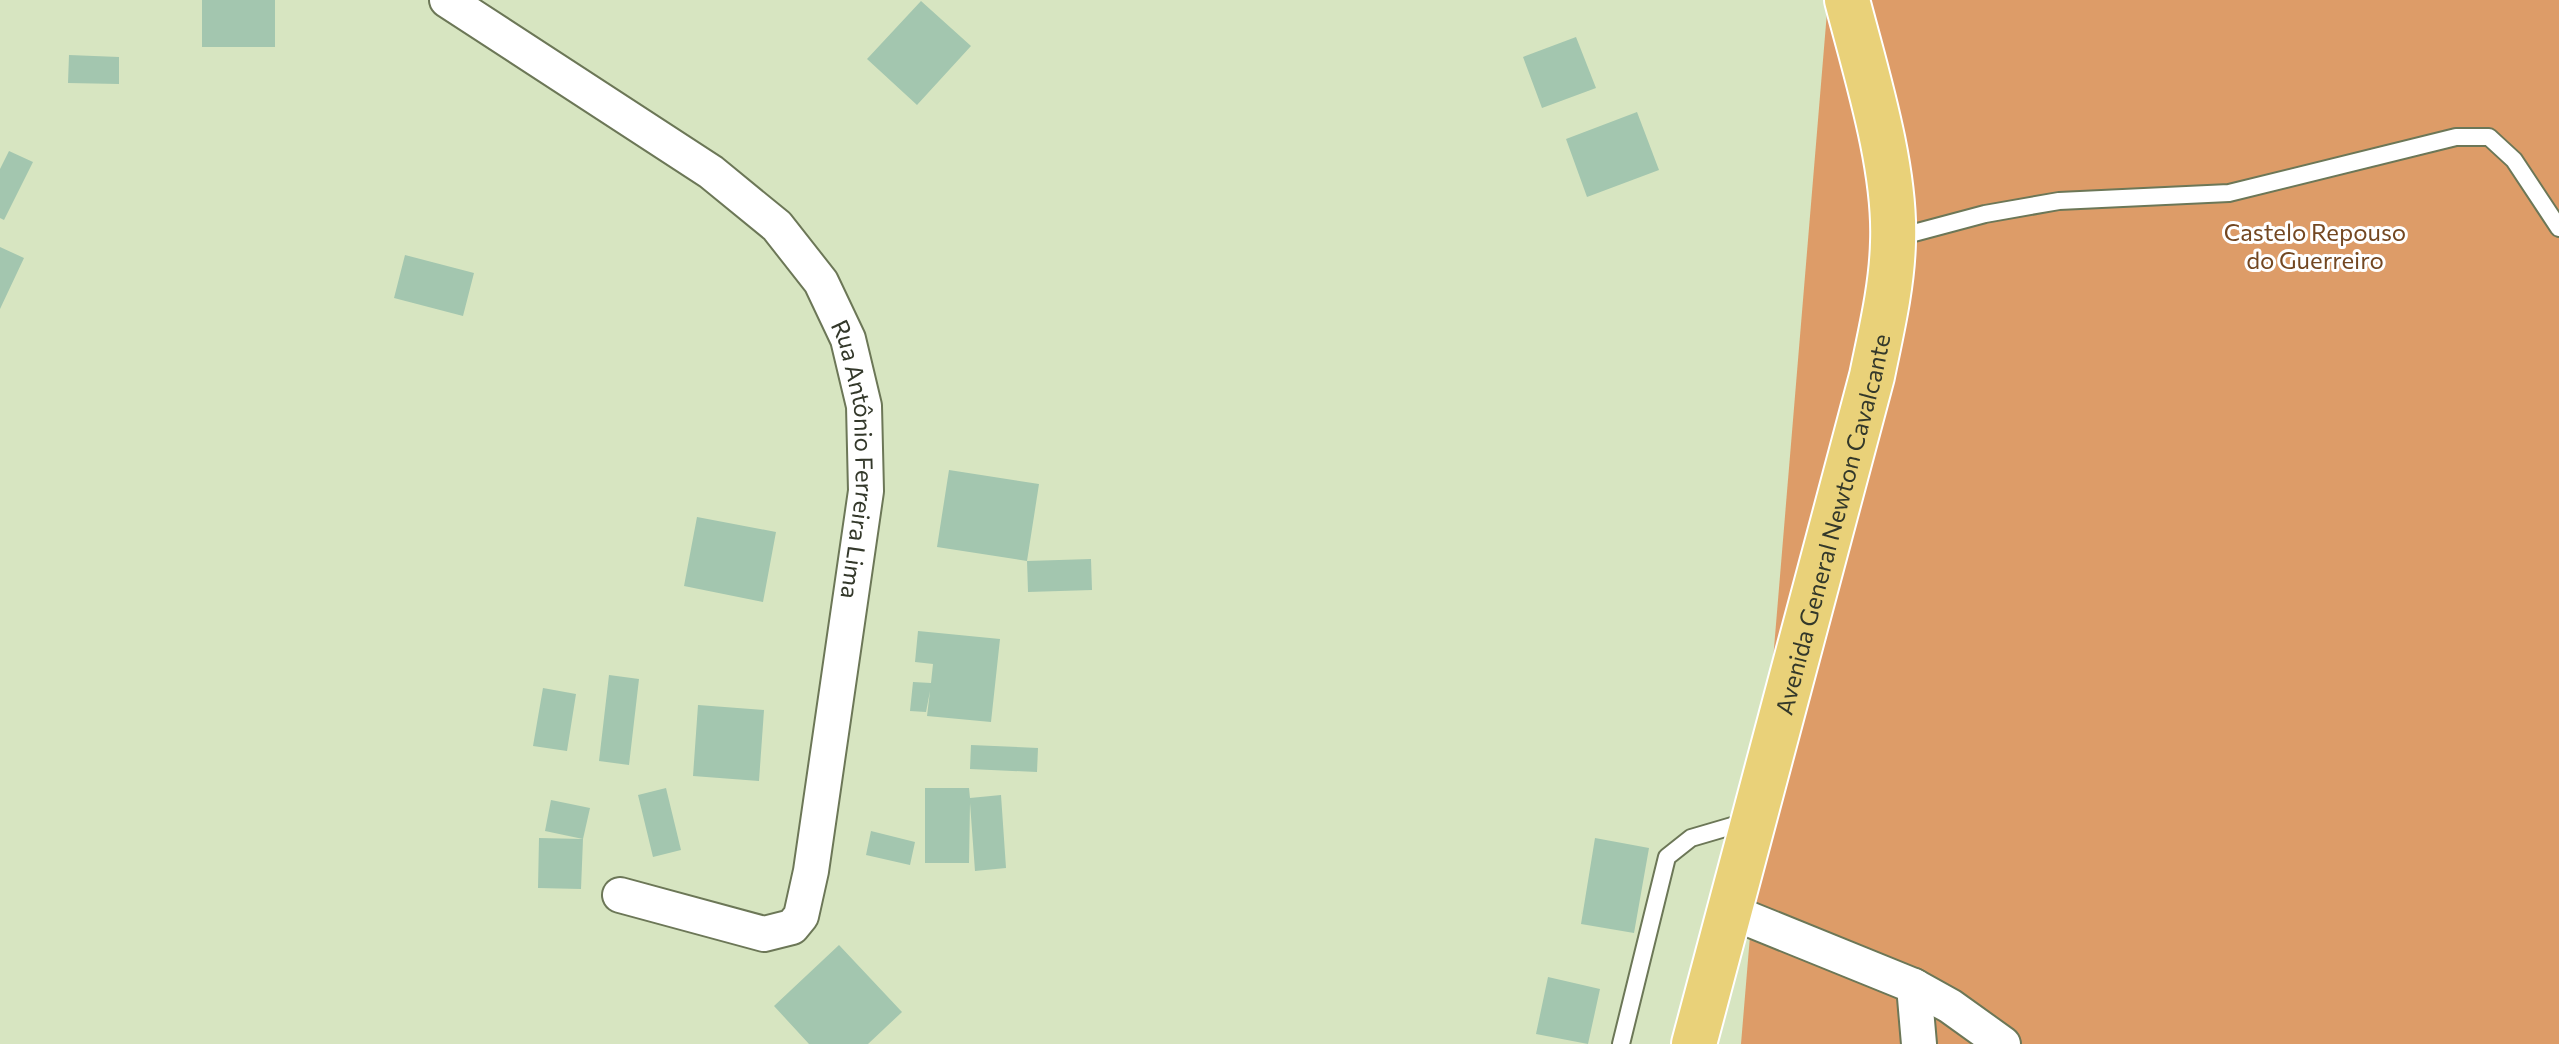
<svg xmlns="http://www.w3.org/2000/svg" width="2559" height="1044" viewBox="0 0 2559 1044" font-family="Commissioner,sans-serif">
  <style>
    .forest { fill: #dd9c68 }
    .building { fill: #a3c6af }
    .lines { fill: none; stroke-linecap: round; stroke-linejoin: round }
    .service-casing { stroke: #6c7757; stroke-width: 20 }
    .minor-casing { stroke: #6c7757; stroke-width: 38 }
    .primary-casing { stroke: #fff; stroke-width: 48 }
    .service { stroke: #fff; stroke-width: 16 }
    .minor { stroke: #fff; stroke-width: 34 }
    .primary { stroke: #e9d179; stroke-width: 44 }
    .labels { text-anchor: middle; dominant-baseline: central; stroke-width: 6; stroke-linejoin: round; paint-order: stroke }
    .park-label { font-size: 24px; fill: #734721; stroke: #fff }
    .street-label { font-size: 24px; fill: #33382a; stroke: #fff }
  </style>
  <rect width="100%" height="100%" fill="#d7e5c1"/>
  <path class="forest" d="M 1828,0 L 2559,0 L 2559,1044 L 1741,1044 Z"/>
  <path class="building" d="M 202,0 L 275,0 L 275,47 L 202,47 Z
    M 921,1 L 971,46 L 917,105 L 867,59 Z
    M 1576,37 L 1596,88 L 1542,108 L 1523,57 Z
    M 69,55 L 119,57 L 119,84 L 68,83 Z
    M 1637,112 L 1659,170 L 1587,197 L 1566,139 Z
    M 9,151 L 33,162 L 4,220 L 0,218 L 0,169 Z
    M 0,247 L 24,258 L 0,309 Z
    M 405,255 L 474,273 L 463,316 L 394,298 Z
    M 949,470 L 1039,484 L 1027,561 L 937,547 Z
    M 697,517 L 776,532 L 763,602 L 684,586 Z
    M 1091,559 L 1092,590 L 1028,592 L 1027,561 Z
    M 918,631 L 1000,639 L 991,722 L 927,716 L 930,691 L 926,712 L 910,711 L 913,682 L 931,683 L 933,664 L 915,662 Z
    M 609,675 L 639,679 L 629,765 L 599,761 Z
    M 543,688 L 576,694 L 567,751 L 533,746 Z
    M 698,705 L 764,710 L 759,781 L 693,776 Z
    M 971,745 L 1038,748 L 1037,772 L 970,769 Z
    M 666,788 L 681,850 L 653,857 L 638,795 Z
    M 925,788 L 969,788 L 970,798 L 1001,795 L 1006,868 L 975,871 L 970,803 L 969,863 L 925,863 Z
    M 551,800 L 590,808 L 583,839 L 581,889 L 538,888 L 539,838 L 583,839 L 545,831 Z
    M 871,831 L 915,842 L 910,865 L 866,855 Z
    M 1595,838 L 1649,848 L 1634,933 L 1581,924 Z
    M 839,945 L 902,1012 L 868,1044 L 809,1044 L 774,1006 Z
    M 1548,977 L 1600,989 L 1588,1044 L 1536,1034 Z"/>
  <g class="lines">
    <defs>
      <path id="service" d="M 1895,238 L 1985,214 L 2059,201 L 2229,193 L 2456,137 L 2489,137 L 2514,160 L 2559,228
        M 1621,1044 L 1667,857 L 1691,838 L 1749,821"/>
      <g id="minor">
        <path id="s1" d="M 447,0 L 711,172 L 777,226 L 821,282 L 848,339 L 864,406 L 866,491 L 811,871 L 801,916 L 792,927 L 764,934 L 620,895"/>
        <path d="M 1729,911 L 1914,986 L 1919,1044"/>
        <path d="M 1914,986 L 1950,1006 L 2003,1044"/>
      </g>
      <g id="primary">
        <path id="s2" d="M 1694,1044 L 1872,376 C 1881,332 1892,287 1893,242 C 1896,167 1866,73 1847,0"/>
      </g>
    </defs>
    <use href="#service" class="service-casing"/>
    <use href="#minor" class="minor-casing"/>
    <use href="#primary" class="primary-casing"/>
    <use href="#service" class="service"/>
    <use href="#minor" class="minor"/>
    <use href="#primary" class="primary"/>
  </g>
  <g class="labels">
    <g class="park-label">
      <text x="2315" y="231">Castelo Repouso<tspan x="2315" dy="28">do Guerreiro</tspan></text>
    </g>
    <g class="street-label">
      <text stroke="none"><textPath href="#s1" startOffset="656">Rua Antônio Ferreira Lima</textPath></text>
      <text stroke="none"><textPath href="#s2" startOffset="538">Avenida General Newton Cavalcante</textPath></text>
    </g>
  </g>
</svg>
